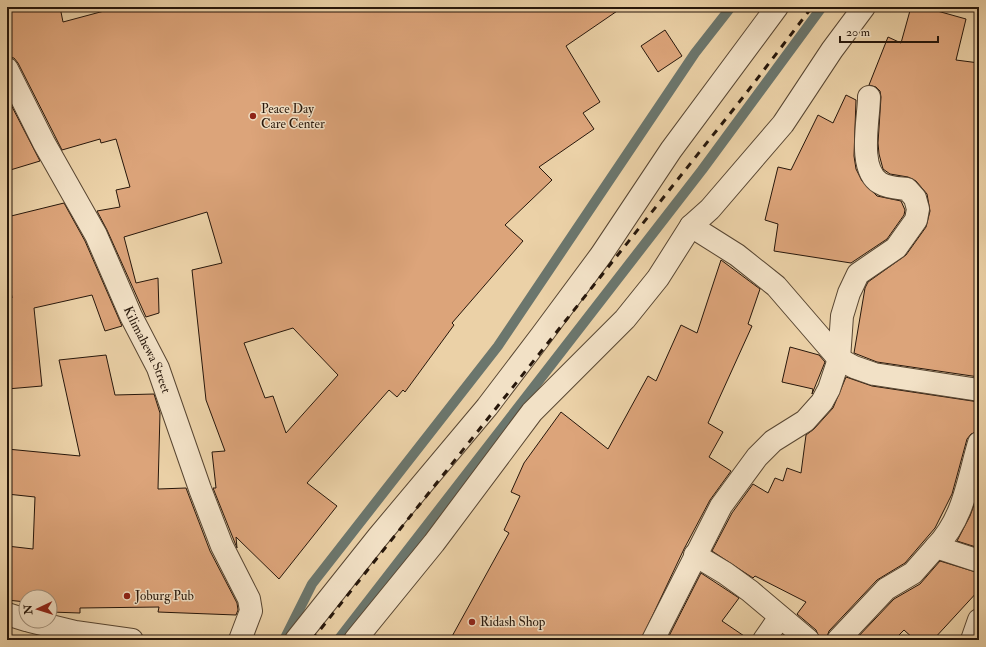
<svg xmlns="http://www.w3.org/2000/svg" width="986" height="647" viewBox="0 0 986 647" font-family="'IM FELL Double Pica',serif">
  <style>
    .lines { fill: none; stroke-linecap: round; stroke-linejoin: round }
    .stream { stroke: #6b766d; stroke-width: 10 }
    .building { fill: #dca47a; stroke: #27170b; fill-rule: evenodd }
    .minor-casing { stroke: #584632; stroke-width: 24 }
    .minor { stroke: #f2e1c6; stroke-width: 22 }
    .rail { stroke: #27170b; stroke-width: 3; stroke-dasharray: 7 7; stroke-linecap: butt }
    .poi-dot { fill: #8f2418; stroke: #f2e1c6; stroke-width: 1.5 }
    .labels { text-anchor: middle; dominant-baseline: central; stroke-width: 3; stroke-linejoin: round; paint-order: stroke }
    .poi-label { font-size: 13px; fill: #27170b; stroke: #f2e1c6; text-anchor: start }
    .street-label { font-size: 13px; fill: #27170b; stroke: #f2e1c6 }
  </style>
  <rect width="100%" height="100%" fill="#ebd1a7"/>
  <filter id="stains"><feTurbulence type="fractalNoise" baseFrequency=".005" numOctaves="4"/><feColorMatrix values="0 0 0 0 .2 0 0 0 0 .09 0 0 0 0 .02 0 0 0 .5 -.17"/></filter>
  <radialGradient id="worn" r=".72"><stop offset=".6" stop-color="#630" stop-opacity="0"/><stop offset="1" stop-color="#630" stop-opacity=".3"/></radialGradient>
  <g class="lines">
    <path class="stream" d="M 284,640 L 312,584 L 498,346 L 695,53 L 731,7
      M 338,640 L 702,170 L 822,7"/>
  </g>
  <path class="building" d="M 7,7 L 60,7 L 63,22 L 119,7 L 623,7 L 566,46 L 600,102 L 583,113 L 594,129 L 539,167 L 552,180 L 505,225 L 523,241 L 452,323 L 454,325 L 405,392 L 403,390 L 397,397 L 389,390 L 307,483 L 337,506 L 279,579 L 236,537 L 237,548 L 213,488 L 216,488 L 212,452 L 225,451 L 206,400 L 192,270 L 222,263 L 207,212 L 124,237 L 136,283 L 158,278 L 159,313 L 146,317 L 107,230 L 97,211 L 120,207 L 116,190 L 130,187 L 116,139 L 101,143 L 100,139 L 62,150 L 18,63 L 14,58 L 7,57 ZM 293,328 L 338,375 L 286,433 L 273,396 L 265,398 L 244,343 Z
    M 911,7 L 923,7 L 966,19 L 956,60 L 979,63 L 975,121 L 979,122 L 979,377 L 877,362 L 854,353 L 865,288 L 868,282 L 906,255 L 926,227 L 930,211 L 927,194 L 916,181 L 908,177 L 890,174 L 883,169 L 879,154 L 878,143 L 881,97 L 880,91 L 876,87 L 869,85 L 888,37 L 901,43 Z
    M 665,30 L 682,56 L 658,72 L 641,46 Z
    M 846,95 L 856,100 L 854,156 L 856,169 L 862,181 L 877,196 L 901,201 L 905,210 L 904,215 L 887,239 L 851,263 L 774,251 L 778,224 L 765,220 L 778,167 L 791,170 L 818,115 L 833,123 Z
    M 7,97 L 40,161 L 7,171 Z
    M 64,203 L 85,241 L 122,326 L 105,331 L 92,295 L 34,308 L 42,386 L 7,389 L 7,298 L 12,298 L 7,264 L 7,217 Z
    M 721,260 L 760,289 L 748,324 L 752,326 L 708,423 L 723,432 L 709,457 L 731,471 L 710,500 L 684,549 L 641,640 L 450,640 L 509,533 L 504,530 L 520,496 L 511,492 L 524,463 L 561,412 L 608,449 L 648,376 L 656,381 L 681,325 L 697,333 Z
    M 790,347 L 819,355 L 825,362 L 812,394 L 813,389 L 782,382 Z
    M 106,355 L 115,395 L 154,394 L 160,413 L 158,489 L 186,488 L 210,551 L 237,603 L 238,610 L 236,615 L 158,612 L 159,607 L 80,608 L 80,613 L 50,612 L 50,597 L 26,597 L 26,602 L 7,600 L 7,546 L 33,549 L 35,497 L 7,494 L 7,449 L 80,456 L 59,360 Z
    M 846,377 L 872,386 L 979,402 L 979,431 L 971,434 L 967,439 L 952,494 L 935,528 L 905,563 L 877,580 L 829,631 L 826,640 L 820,640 L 816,630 L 797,614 L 806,602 L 755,576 L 753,578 L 712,551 L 732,513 L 753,484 L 768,493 L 775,478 L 783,481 L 787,468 L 801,473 L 806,435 L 814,429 L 833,408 Z
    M 979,491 L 979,548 L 957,541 L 970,516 Z
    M 940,561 L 979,573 L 979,590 L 933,640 L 915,640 L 904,630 L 894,640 L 855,640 L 894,599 L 920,584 Z
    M 701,573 L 739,598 L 722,621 L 750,640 L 667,640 Z"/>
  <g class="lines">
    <defs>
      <g id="minor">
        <path id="s1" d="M 7,69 L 44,143 L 96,235 L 131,316 L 158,368 L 200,489 L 222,546 L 249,599 L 251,611 L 240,640"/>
        <path d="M 691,226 L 737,255 L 776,286 L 839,359 L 854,367 L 874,374 L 979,390"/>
        <path d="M 979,443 C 968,480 964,518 936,547 L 979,561"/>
        <path d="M 695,555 L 725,573 L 750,591 L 808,640"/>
        <path d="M 7,614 L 26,620"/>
        <path d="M 30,621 L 75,632 L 132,640"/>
        <path d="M 296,640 L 378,537 L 487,407 L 541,336 L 601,255 L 671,150 L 777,7"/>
        <path d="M 355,640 L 434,543 L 532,412 L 625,319 L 658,278 L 691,226 L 710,209 L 783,124 L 832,50 L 864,7"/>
        <path d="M 653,640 L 721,506 L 757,457 L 773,441 L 805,421 L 822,402 L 829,389 L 839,359 L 842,316 L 849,293 L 858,274 L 896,248 L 916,220 L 918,209 L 915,198 L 907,189 C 899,188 888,188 880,183 C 857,169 869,119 869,97"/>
        <path d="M 764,640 L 780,617"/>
        <path d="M 838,640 L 886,589 L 913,573 L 936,547"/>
        <path d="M 972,640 L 979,620"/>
      </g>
    </defs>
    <use href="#minor" class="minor-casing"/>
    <use href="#minor" class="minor"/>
    <path class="rail" d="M 312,640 L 744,96 L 812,7"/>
  </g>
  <g class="poi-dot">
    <circle cx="253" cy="116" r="4"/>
    <circle cx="127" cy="596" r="4"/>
    <circle cx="472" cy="622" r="4"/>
  </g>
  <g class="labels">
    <g class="poi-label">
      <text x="261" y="109">Peace Day<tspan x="261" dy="15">Care Center</tspan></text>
      <text x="135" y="596">Joburg Pub</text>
      <text x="480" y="622">Ridash Shop</text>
    </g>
    <g class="street-label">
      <text stroke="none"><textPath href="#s1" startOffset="314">Kilimahewa Street</textPath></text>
    </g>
  </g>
  <rect width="986" height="647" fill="none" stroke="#ebd1a7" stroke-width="24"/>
  <rect x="8" y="8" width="970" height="631" fill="none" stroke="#27170b" stroke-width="2"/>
  <rect x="12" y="12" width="962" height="623" fill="none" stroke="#27170b"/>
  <g transform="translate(38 609) rotate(266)"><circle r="19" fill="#f2e1c6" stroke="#a1907b"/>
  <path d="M0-3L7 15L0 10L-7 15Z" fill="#8f2418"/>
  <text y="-6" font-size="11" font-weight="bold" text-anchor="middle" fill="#27170b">N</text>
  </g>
  <path d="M840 36v6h98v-6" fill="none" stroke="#27170b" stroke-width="2"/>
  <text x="846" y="36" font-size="12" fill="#27170b" stroke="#f2e1c6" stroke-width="3" paint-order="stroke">20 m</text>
  <rect width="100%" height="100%" filter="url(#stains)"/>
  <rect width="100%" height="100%" fill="url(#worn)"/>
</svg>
